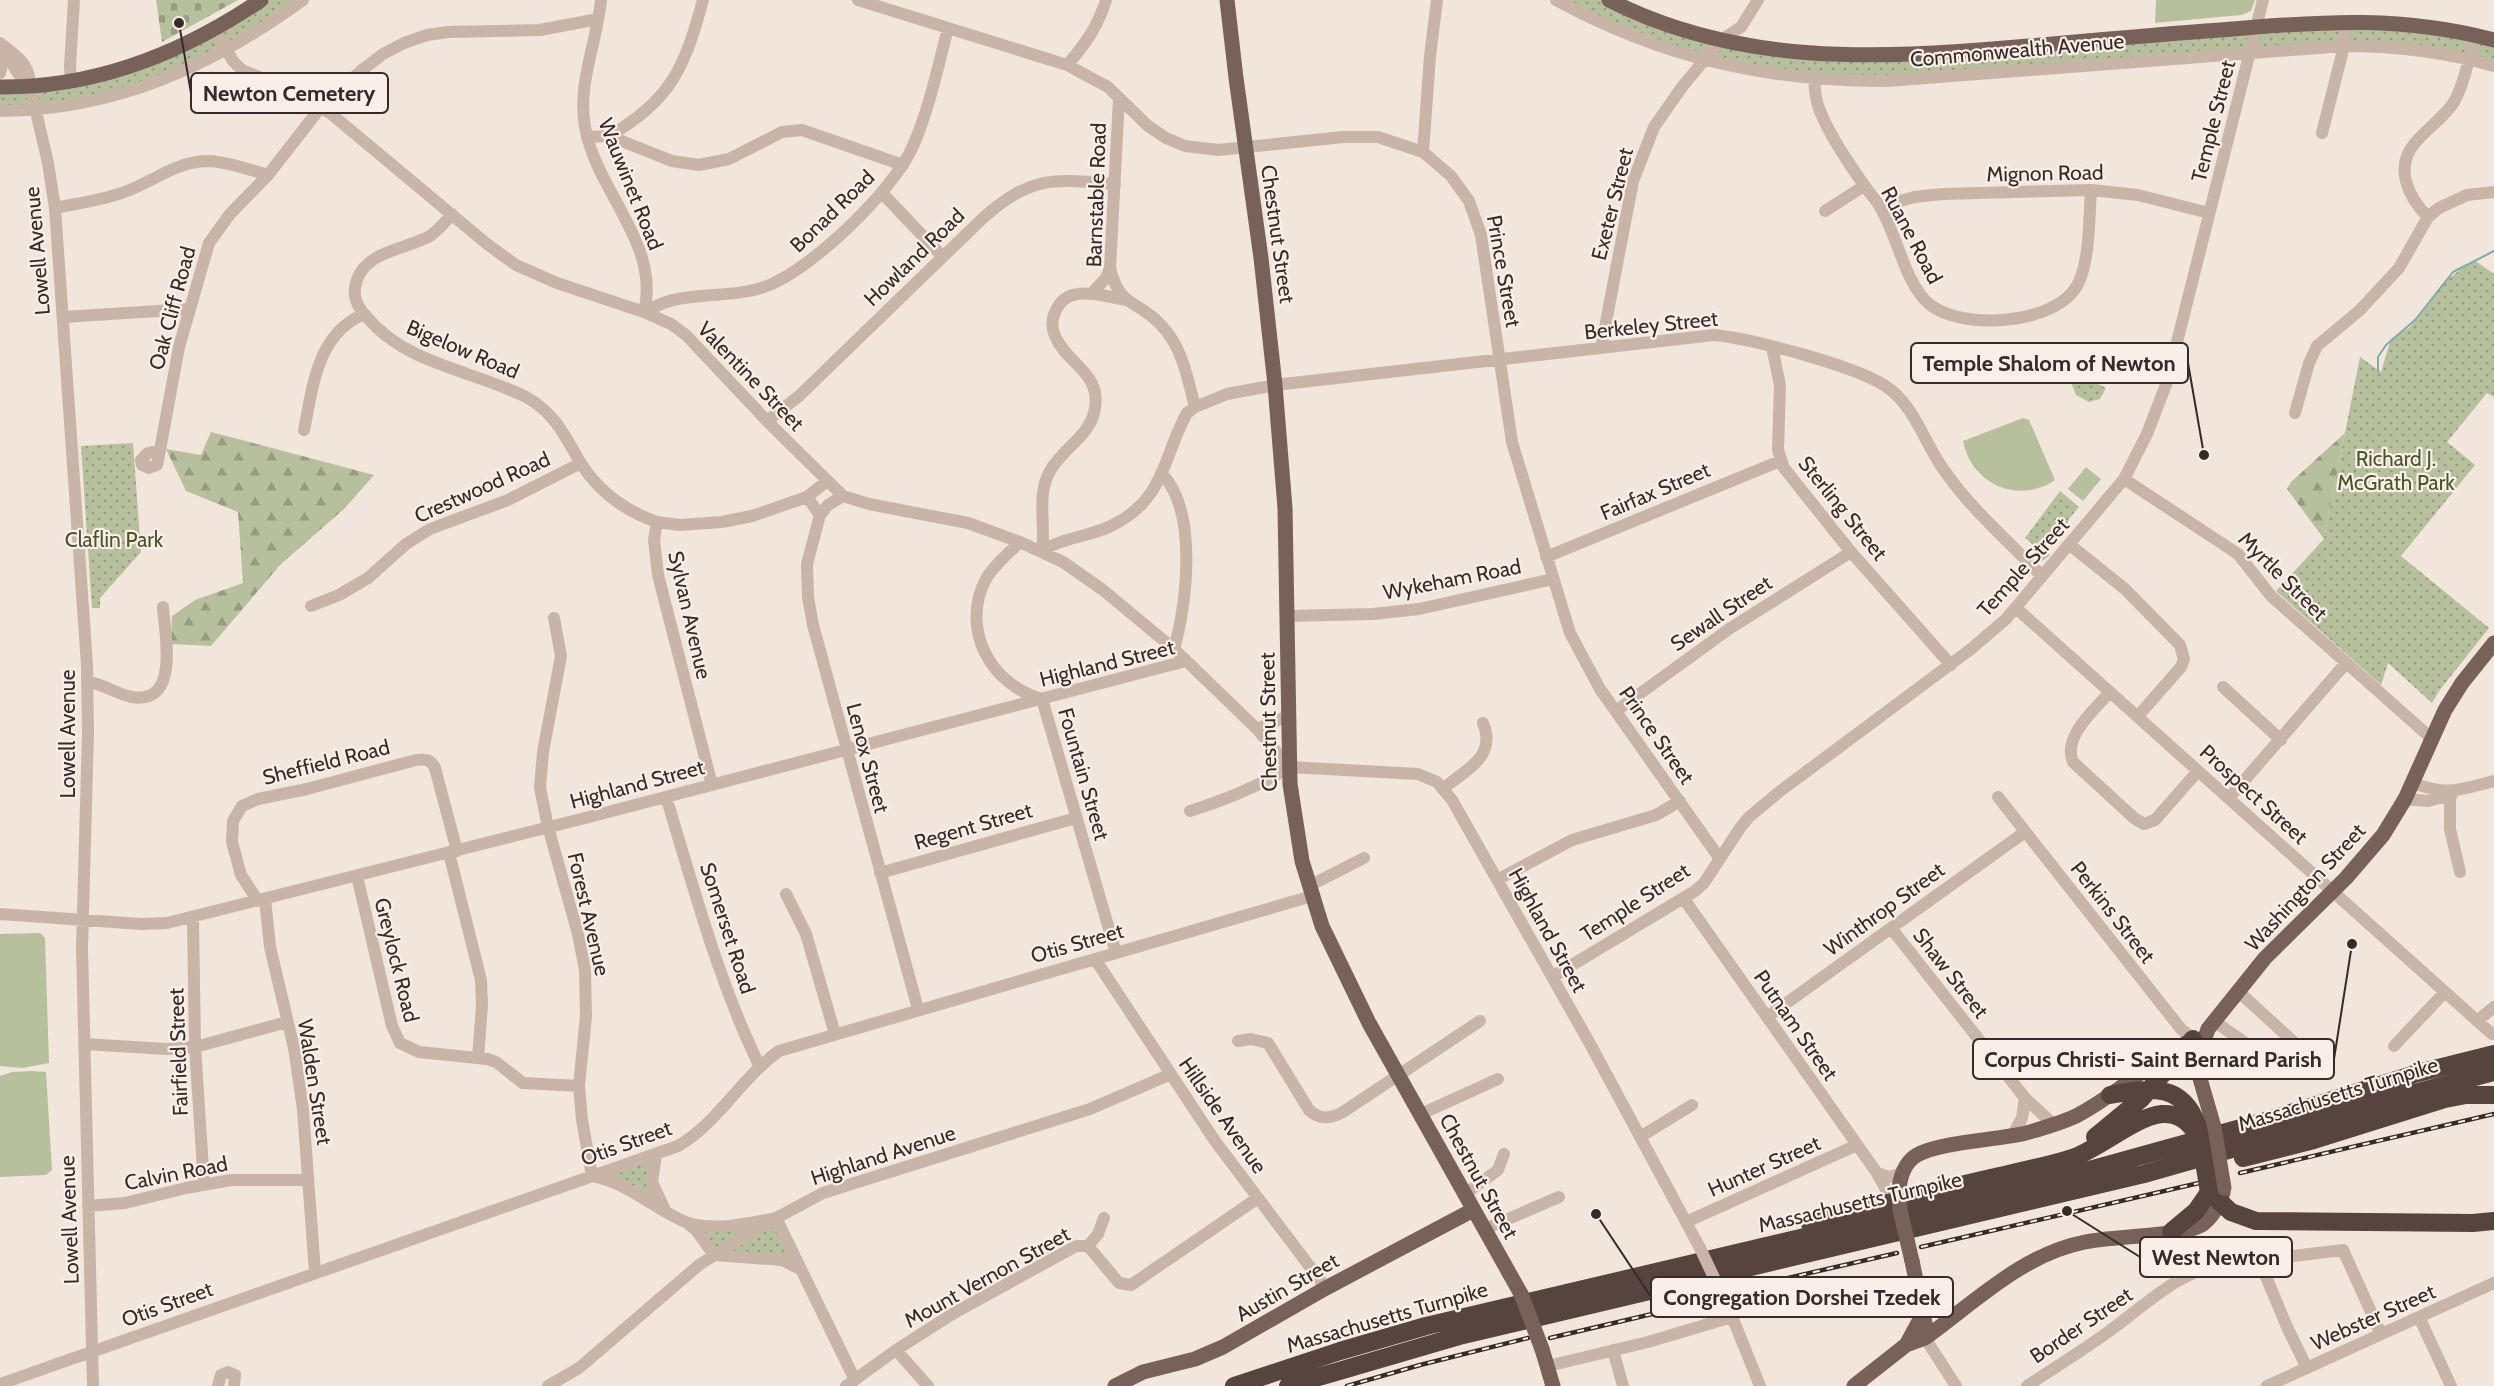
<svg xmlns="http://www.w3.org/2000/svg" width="2494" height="1386" viewBox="0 0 2494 1386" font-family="Cabin,sans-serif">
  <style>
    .grass { fill: #b7c09c }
    .forest { fill: url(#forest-firs) }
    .cemetery { fill: url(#cemetery-stones) }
    .park { fill: url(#park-dots) }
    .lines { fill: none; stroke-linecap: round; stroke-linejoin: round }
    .stream { stroke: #7baeab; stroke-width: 2 }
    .minor { stroke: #c9b4a8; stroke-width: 12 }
    .major { stroke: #776159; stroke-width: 15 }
    .highway { stroke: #57443f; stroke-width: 18 }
    .rail-casing { stroke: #362b28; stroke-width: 4.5 }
    .rail { stroke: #f9efe8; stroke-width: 2; stroke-dasharray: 7; stroke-linecap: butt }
    .minor-bridge { stroke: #c9b4a8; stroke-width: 12 }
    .major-bridge { stroke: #776159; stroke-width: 15 }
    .highway-bridge { stroke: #57443f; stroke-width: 18 }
    .labels { text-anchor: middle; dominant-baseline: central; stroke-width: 4.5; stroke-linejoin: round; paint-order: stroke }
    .street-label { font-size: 21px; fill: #362b28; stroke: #f9efe8 }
    .park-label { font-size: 21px; fill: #49542c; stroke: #f9efe8 }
    .leader { fill: none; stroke: #362b28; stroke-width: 2 }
    .callout-dot { fill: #362b28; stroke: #f9efe8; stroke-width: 2 }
    .callout { fill: #f9efe8; stroke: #362b28; stroke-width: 2 }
    .callout-label { font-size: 22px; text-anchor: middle; font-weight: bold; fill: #362b28 }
  </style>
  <defs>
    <pattern id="forest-firs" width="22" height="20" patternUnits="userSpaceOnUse" patternTransform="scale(1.5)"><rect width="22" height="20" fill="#b7c09c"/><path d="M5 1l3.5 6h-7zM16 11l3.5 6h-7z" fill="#969c7f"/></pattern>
    <pattern id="cemetery-stones" width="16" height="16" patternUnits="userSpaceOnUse" patternTransform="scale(1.5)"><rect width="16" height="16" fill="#b7c09c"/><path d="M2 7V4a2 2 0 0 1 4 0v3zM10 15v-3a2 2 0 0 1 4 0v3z" fill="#969c7f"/></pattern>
    <pattern id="park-dots" width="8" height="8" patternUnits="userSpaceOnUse" patternTransform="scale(1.5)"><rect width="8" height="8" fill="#b7c09c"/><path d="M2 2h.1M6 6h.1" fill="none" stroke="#969c7f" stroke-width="1.8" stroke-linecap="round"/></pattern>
  </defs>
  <rect width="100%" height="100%" fill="#f1e5dc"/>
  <path class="grass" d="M 2156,0 L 2255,0 L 2251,11 L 2241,15 L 2155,23 Z
    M 2023,418 L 2029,420 L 2055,480 C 2018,505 1971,484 1963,441 Z
    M 2086,467 L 2101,479 L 2083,501 L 2068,489 Z
    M 40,933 L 45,938 L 49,1063 L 22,1068 L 0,1066 L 0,934 Z
    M 31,1071 L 46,1072 L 52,1170 L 46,1175 L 0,1177 L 0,1076 L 12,1072 Z"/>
  <path class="forest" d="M 2360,357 L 2324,539 L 2287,489 L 2291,482 L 2345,433 Z
    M 211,432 L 374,475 L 344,509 L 280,565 L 211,646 L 171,644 L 172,616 L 195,600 L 243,583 L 238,512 L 186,491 L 166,449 L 201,455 Z"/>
  <path class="cemetery" d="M 156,0 L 238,0 L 162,42 Z"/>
  <path class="park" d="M 261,0 L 303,0 L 148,86 L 0,111 L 0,87 L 115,72 Z
    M 1556,0 L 1609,0 L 1649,17 L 1830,55 L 2317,22 L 2494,40 L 2494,66 L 2390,47 L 1887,81 L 1704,61 Z
    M 2474,260 L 2494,274 L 2494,397 L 2487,393 L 2447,442 L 2475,465 L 2401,556 L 2489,628 L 2439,691 L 2432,703 L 2388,663 L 2381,685 L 2276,591 L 2324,539 L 2360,357 L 2381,372 L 2391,339 L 2410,327 L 2445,281 Z
    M 2076,373 L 2106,388 L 2100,399 L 2089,402 L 2076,395 L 2071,382 Z
    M 133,443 L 141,552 L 100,598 L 100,608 L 92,608 L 81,446 Z
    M 2060,491 L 2079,507 L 2068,520 L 2068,527 L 2047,552 L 2050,555 L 2041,562 L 2035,555 L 2037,548 L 2025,538 Z
    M 656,1155 L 658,1200 L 605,1178 Z
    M 776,1218 L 800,1269 L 714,1255 L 700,1224 Z"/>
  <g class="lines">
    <path class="stream" d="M 2378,371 L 2378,357 L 2386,345 L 2415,320 L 2453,272 L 2494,251"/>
    <path class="minor" d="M 601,0 C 597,43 577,84 585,127 C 596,191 661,244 644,312
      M 858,0 L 1067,65 L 1108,87 L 1148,126 L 1166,138 L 1185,146 L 1219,150 L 1343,137 L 1378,137 L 1423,152 L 1451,176 L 1469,201 L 1481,235 L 1512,442 L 1570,633 L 1600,689 L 1720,859
      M 1556,0 C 1660,57 1768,82 1887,81 L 2344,46 C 2395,46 2445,52 2494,66
      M 215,29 L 233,61 L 242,70 L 289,89 L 330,113 L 487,244 L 516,265 L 557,283 L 644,312 L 671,324 L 686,335 L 767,421 L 843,496 L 869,504 L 968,523 L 1020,542 L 1063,562 L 1103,590 L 1174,649 L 1257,729 L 1289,767 L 1418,774 L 1437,782 L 1452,800 L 1589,1042 L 1700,1248
      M 0,43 C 16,56 30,63 30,86 L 48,163 L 55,208 L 87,665 L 88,733 L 82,948 L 93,1386
      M 8,50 C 11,65 18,76 30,86
      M 1067,65 C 1085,45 1098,26 1106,0
      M 0,73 L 3,62 L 2,51
      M 1814,80 C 1815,87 1815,95 1817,102 C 1824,127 1849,164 1864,185 C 1869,193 1876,199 1880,207 C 1898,236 1904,282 1929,304 C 1962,331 2057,325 2078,284 C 2090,260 2089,217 2091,190
      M 71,82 L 70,66 L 74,0
      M 1119,98 L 1110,268 C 1120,309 1137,299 1161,325 C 1183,348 1187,377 1195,407
      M 0,111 C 116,110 211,67 303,0
      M 2322,133 L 2344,46 L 2345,21
      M 609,136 C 672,100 685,66 703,0
      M 587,137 L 609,136 L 672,161 L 699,165 L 729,159 L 782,132 L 802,130 L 903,165
      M 1423,152 L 1430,56 L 1437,0
      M 882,193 L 942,256
      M 1880,207 L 1914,197 L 1943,194 L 2091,190 L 2138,195 L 2209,213
      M 55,208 C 79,203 105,200 127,191 C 156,180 177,161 209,161 C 229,162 250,170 268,175
      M 1825,211 L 1864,186
      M 452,214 C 445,222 439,230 430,236 C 405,250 360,251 355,288 C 353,298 359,309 366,316 C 406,365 473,370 526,397 C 554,412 565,436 580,462 C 598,491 625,511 657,522
      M 2428,217 C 2408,197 2394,167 2415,143 C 2427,128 2444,118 2454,102 C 2465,82 2469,57 2475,35
      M 1091,294 L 1106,278 L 1110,268
      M 644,312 C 653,308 663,302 673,300 C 704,293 738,297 767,286 C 812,269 894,190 913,146 C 929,109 938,67 948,28
      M 63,317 L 189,309
      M 1772,347 L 1780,385 L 1778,450 L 1784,468 L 1851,552 L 1951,665
      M 1601,348 L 1633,181 L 1654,127 L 1682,87 L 1721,40 L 1741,27 L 1758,0
      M 2295,413 L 2309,363 L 2317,346 L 2360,310 L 2399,268 L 2428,217 L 2439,208 L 2467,195 L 2494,192
      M 767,421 L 799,396 L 983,218 C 1032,175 1053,179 1115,184
      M 304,430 C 313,386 317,334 364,314
      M 160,450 L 157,465 L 149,468 L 142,465 L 141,460 L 148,453 L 160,450 L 179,347 L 209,243 L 230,214 L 268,175 L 321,107 L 362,70 L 383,54 L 404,43 L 427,35 L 448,32 L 540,30 L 598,19
      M 1162,474 C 1198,511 1187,604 1174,649
      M 2124,479 L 2238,554 L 2271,596 L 2431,738
      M 807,497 L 820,515 L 807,564 L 808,597 L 813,625 L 918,1009
      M 820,515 L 828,505 L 843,496
      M 1020,542 C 1009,553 994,565 986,579 C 960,628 990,685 1042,699 L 1116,953
      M 2070,545 L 2125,589 L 2180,645 L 2184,659 L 2181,667 L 2138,716
      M 1042,551 C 1064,537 1088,537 1111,526 C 1166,499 1162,458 1187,413 L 1195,407 L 1227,394 L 1275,385 L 1714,335 C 1752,339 1863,367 1891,390 C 1917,411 1926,447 1946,473 C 1973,511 2010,543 2042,576
      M 1042,551 C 1046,524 1036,496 1050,471 C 1061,450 1088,437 1094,413 C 1104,373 1067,365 1055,336 C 1051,327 1052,318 1056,310 C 1068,283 1104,296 1126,300
      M 1546,557 L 1780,461
      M 311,606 L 339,595 L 368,578 L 406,544 L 430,529 L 508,500 L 581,463
      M 2016,608 L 2492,1034
      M 1287,616 L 1373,614 L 1419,609 L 1553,579
      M 554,618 L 561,656 L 543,752 L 540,788 L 548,827 L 578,934 L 585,970 L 586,1016 L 579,1086 L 582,1120 L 592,1176 C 626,1182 652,1207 683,1221 C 710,1232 748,1224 776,1218 L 855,1380
      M 88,682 C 104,684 116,694 132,697 C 180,705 165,635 163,607
      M 2223,687 L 2281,740
      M 2110,692 C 2095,709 2062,737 2073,762 L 2134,818 L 2144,824 L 2155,820 L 2198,771
      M 1616,711 L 1729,629 L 1851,552
      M 1257,729 L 1288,716
      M 2413,783 C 2448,796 2459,790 2494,781
      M 712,785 L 658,575 L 654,540 L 657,522 L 680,525 L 722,522 L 752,516 L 807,497 L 827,481
      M 1444,788 C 1467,769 1497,756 1483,723
      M 2450,796 L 2450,829 L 2460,872
      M 666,797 C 694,888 718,981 760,1067
      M 1998,797 L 2181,1029 L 2198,1043
      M 2229,798 L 2346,663
      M 2405,799 L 2428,801 L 2452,795
      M 1190,811 C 1225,800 1258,787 1289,767
      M 449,853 L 481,980 L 482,1006 L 478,1057
      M 880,873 L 1076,818
      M 357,876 L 392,1026 L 400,1043 L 419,1052 L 487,1059 L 496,1062 L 523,1083 L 579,1086
      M 1497,880 L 1572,840 L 1656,815 L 1680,801
      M 1309,886 L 1364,858
      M 786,894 L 806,934 L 835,1034
      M 265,899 L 270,947 L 294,1048 L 303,1110 L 315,1272
      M 1684,899 L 1877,1173 L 1888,1193
      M 258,901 L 241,875 L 232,842 L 233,821 L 242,806 L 258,799 L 307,789 L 416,760 C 425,759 431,759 435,768 L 457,851
      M 0,914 L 141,924 L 167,923 L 589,817 L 1186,661
      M 193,918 L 195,1047 L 204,1184
      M 1891,928 L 2025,1098 L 2054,1125
      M 1095,959 L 1215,1141 L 1326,1288
      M 1552,977 L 1695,891 L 1704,883 L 1740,828 L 1749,817 L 1779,792 L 1971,649 L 2006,619 L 2124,479 L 2147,434 L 2167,382 L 2263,0
      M 2238,991 L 2298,1046
      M 1767,1017 L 2025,832
      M 2214,1021 L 2288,1073
      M 2477,1021 L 2494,1007
      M 1238,1041 L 1251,1039 L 1268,1043 L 1309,1110 C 1320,1120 1330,1119 1343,1112 L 1480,1021
      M 84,1044 L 166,1049 L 195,1047 L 287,1022
      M 2394,1046 L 2445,992
      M 1421,1114 L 1498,1079
      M 2012,1136 L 2022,1118 L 2025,1098
      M 1640,1137 L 1692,1105
      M 656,1155 L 652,1182 L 664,1208
      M 1877,1173 L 1889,1177 L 1903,1173
      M 1465,1194 L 1498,1170 L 1504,1154
      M 88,1206 L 125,1203 L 186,1188 L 231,1180 L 308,1180
      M 1686,1222 L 1857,1145
      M 687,1223 L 696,1230 L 714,1255 L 782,1260 L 800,1269
      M 1485,1229 L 1559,1197
      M 1088,1246 L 1098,1234 L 1104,1218
      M 2259,1260 L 2287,1327 L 2307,1368
      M 1729,1309 L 1760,1386
      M 2419,1317 L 2451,1386
      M 1925,1338 L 1956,1386
      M 896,1350 L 928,1386
      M 1613,1350 L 1623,1386
      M 1548,1366 L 1648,1342 L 1732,1317
      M 0,1384 L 678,1146 C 719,1122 741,1078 779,1051 L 1312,896
      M 218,1386 L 221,1375 L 228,1372 L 235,1375 L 234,1386
      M 548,1386 L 579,1368 L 699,1265 L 752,1231 L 823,1193 L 1090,1109 L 1171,1074
      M 846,1386 L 896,1350 L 954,1313 L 1076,1246 L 1088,1246 L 1119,1283 L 1131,1285 L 1258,1198
      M 2027,1386 C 2054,1368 2082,1351 2108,1332 C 2142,1308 2177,1272 2219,1265 L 2343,1250 L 2381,1334
      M 2267,1386 L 2494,1283"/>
    <path class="major" d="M 1227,0 L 1236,78 L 1261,258 L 1275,385 L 1285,508 L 1290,784 L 1302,861 L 1322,926 L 1369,1023 L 1521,1294
      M 1609,0 C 1739,66 1876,59 2017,47 C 2089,41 2161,34 2233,29 C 2325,21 2404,16 2494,40
      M 0,87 C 95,88 183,53 261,0
      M 2214,1127 L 2197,1068 L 2198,1058 L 2208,1029 L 2265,958 L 2346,878 L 2383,835 L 2405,799 L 2445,710 L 2462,683 L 2494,643
      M 1899,1190 C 1900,1177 1905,1162 1917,1155 C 1940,1142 1997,1140 2026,1133 C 2044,1128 2062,1123 2078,1115 C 2116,1095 2148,1064 2186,1043
      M 1912,1261 L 1925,1323
      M 1906,1345 L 1925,1338 C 1975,1302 2023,1254 2085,1242 C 2112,1236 2186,1236 2203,1224 C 2214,1216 2219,1205 2223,1193
      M 1542,1349 L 1553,1386
      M 1115,1386 L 1143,1372 L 1195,1359 L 1223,1347 L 1326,1288 L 1473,1210
      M 1854,1386 L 1906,1345 L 1923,1314"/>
    <path class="highway" d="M 2110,1095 C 2148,1088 2183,1081 2198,1127
      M 2095,1137 L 2141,1099 L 2193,1039
      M 2243,1158 L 2314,1140 L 2445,1099 L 2466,1095 L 2494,1095
      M 1810,1224 C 1861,1210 1913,1196 1965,1184 C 2000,1175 2037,1169 2072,1158 C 2101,1148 2134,1117 2162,1114 C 2177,1113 2187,1120 2196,1133
      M 2171,1232 L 2196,1211 L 2209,1192 L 2231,1212 L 2256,1221 L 2473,1223 L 2494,1221
      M 1234,1386 L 1340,1351 L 1426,1326 L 2086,1171 L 2259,1123 L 2418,1073 L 2494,1054
      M 1288,1386 L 1459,1336 L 2144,1174 L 2263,1140 L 2407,1095 L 2494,1072"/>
    <defs>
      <path id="rail" d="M 2240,1173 L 2494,1114
        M 1921,1247 L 2199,1183
        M 1731,1291 L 1897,1253
        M 1550,1338 L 1716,1299
        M 1347,1386 L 1420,1365 L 1528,1338"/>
    </defs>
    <use href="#rail" class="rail-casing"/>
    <use href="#rail" class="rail"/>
    <path class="minor-bridge" d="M 1700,1248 L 1727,1305"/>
    <path class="major-bridge" d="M 2214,1127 L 2224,1188
      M 1899,1190 L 1900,1210 L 1912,1261
      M 1521,1294 L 1542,1349"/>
    <path class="highway-bridge" d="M 2199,1132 L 2209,1192"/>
  </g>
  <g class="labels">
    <g class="street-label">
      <text transform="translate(2017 50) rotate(-5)">Commonwealth Avenue</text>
      <text transform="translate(2213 121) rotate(-76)">Temple Street</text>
      <text transform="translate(2045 173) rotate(-1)">Mignon Road</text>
      <text transform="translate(631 184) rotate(68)">Wauwinet Road</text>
      <text transform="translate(1096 195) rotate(-88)">Barnstable Road</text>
      <text transform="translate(1612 204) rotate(-76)">Exeter Street</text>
      <text transform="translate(832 211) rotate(-44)">Bonad Road</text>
      <text transform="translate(1278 234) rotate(82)">Chestnut Street</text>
      <text transform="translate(1912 235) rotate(62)">Ruane Road</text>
      <text transform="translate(37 251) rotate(-95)">Lowell Avenue</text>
      <text transform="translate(914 257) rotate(-44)">Howland Road</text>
      <text transform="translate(1504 271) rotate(80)">Prince Street</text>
      <text transform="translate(172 308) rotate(-75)">Oak Cliff Road</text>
      <text transform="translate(1651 325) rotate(-6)">Berkeley Street</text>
      <text transform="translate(463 349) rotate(23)">Bigelow Road</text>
      <text transform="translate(751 376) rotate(46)">Valentine Street</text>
      <text transform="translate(482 487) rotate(-24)">Crestwood Road</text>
      <text transform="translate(1655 491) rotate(-23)">Fairfax Street</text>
      <text transform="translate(1843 508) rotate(51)">Sterling Street</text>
      <text transform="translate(2023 567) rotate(-48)">Temple Street</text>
      <text transform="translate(2283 576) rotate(45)">Myrtle Street</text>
      <text transform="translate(1452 579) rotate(-11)">Wykeham Road</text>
      <text transform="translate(1721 613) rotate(-34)">Sewall Street</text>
      <text transform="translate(690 615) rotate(77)">Sylvan Avenue</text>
      <text transform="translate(1107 663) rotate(-14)">Highland Street</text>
      <text transform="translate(1268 722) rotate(-91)">Chestnut Street</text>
      <text transform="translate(67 734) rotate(-90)">Lowell Avenue</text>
      <text transform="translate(1657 735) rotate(55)">Prince Street</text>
      <text transform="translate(868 758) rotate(75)">Lenox Street</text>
      <text transform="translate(326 762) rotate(-14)">Sheffield Road</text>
      <text transform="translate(1084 774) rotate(74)">Fountain Street</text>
      <text transform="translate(637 784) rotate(-15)">Highland Street</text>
      <text transform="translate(2254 794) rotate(42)">Prospect Street</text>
      <text transform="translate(973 826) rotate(-16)">Regent Street</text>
      <text transform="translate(2305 887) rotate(-47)">Washington Street</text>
      <text transform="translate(1635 902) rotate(-33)">Temple Street</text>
      <text transform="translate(1884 909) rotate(-36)">Winthrop Street</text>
      <text transform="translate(2113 912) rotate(52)">Perkins Street</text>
      <text transform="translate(589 914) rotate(77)">Forest Avenue</text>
      <text transform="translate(728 928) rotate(72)">Somerset Road</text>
      <text transform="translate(1548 930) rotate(61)">Highland Street</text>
      <text transform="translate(1077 943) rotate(-16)">Otis Street</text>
      <text transform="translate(397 960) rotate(76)">Greylock Road</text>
      <text transform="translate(1951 973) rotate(52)">Shaw Street</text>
      <text transform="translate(1796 1025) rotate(55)">Putnam Street</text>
      <text transform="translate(178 1052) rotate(-92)">Fairfield Street</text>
      <text transform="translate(315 1082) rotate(81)">Walden Street</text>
      <text transform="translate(2338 1094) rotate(-17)">Massachusetts Turnpike</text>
      <text transform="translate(1223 1115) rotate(55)">Hillside Avenue</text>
      <text transform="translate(626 1143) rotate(-20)">Otis Street</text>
      <text transform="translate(883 1155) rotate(-18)">Highland Avenue</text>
      <text transform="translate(1764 1166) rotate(-24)">Hunter Street</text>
      <text transform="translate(176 1173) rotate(-11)">Calvin Road</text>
      <text transform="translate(1479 1176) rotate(61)">Chestnut Street</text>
      <text transform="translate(1860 1202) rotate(-13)">Massachusetts Turnpike</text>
      <text transform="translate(69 1220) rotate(-92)">Lowell Avenue</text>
      <text transform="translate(987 1277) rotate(-29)">Mount Vernon Street</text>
      <text transform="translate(1287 1287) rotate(-30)">Austin Street</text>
      <text transform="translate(167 1304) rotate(-20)">Otis Street</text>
      <text transform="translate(1387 1317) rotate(-16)">Massachusetts Turnpike</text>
      <text transform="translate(2373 1317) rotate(-24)">Webster Street</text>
      <text transform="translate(2081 1325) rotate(-34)">Border Street</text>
    </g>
    <g class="park-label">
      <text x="2396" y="458">Richard J.<tspan x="2396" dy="24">McGrath Park</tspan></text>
      <text x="114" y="539">Claflin Park</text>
    </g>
  </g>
  <path class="leader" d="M179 23L191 93M2204 455L2188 363M2352 944L2334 1059M2067 1211L2140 1257M1596 1214L1651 1297"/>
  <g class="callout-dot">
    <circle cx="179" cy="23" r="6"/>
    <circle cx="2204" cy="455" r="6"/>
    <circle cx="2352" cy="944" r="6"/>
    <circle cx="2067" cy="1211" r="6"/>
    <circle cx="1596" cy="1214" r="6"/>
  </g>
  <g class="callout">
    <rect x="191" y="73" width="197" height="40" rx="6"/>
    <rect x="1911" y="343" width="277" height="40" rx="6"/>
    <rect x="1973" y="1039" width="361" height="40" rx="6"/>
    <rect x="2140" y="1237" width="152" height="40" rx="6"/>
    <rect x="1651" y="1277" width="302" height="40" rx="6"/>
  </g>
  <g class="callout-label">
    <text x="289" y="101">Newton Cemetery</text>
    <text x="2049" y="371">Temple Shalom of Newton</text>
    <text x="2153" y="1067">Corpus Christi- Saint Bernard Parish</text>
    <text x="2216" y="1265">West Newton</text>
    <text x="1802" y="1305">Congregation Dorshei Tzedek</text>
  </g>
</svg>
